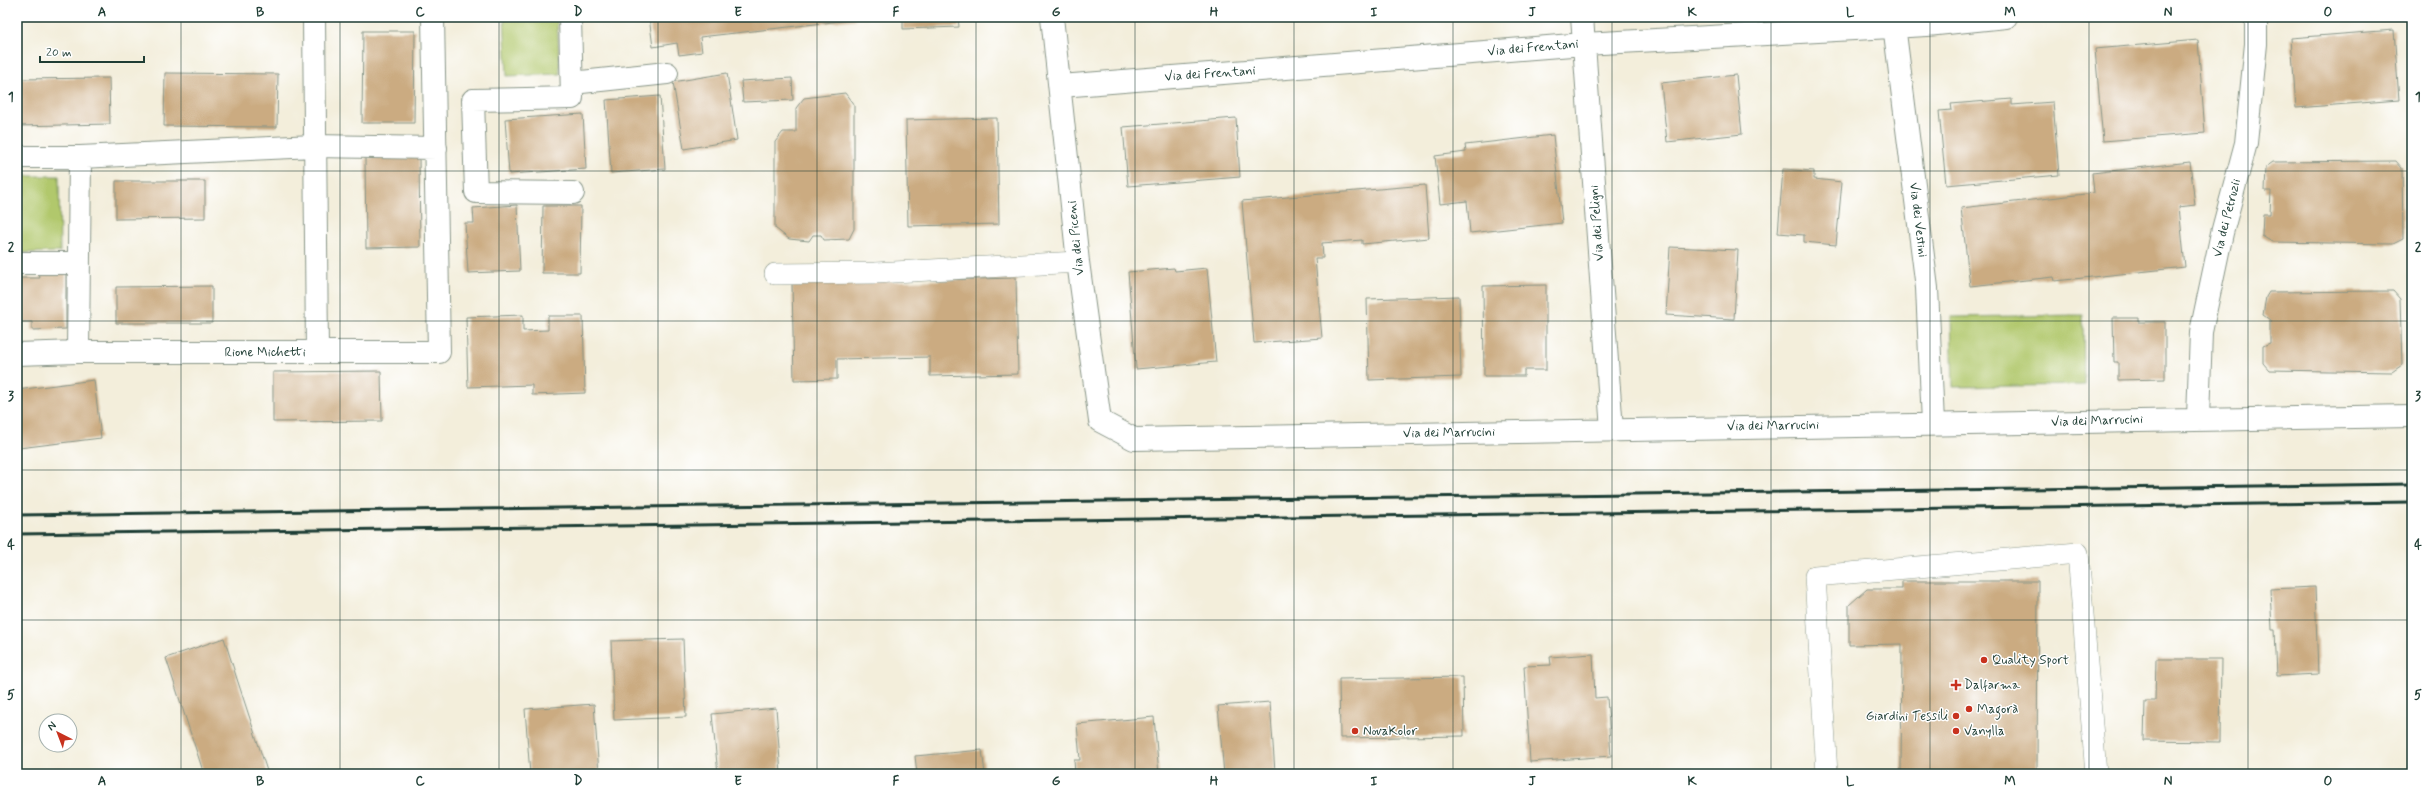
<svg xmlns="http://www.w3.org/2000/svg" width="2429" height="791" viewBox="0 0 2429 791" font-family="Mynerve,sans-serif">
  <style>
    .green { fill: #b1c86c; stroke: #688250 }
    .building { fill: #cbab81 }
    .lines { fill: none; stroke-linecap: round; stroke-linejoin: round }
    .service-casing { stroke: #899688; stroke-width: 22 }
    .minor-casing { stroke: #899688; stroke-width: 24 }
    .service { stroke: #fff; stroke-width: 21 }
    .minor { stroke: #fff; stroke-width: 22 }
    .rail { stroke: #1f3d34; stroke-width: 3 }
    .grid { fill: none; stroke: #1f3d34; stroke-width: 1; stroke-opacity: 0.55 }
    .poi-dot { fill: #c8321e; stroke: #fff; stroke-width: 1.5 }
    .labels { text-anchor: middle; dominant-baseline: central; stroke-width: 3; stroke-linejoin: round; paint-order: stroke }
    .street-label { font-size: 13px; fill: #1f3d34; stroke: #fff }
    .poi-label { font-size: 13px; fill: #1f3d34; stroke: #fff; text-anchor: start }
    .neatline { fill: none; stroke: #1f3d34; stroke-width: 1.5 }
    .grid-label { font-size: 13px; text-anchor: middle; font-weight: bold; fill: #1f3d34 }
  </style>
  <rect width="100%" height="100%" fill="#fff"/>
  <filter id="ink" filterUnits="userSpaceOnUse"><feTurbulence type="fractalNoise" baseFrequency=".025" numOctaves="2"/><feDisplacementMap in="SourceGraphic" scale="8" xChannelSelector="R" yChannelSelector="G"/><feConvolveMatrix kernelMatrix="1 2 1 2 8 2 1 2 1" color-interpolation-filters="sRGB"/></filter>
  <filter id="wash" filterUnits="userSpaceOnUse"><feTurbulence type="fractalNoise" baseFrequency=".012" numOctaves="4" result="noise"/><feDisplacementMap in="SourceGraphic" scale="16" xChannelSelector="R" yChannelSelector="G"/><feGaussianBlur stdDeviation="0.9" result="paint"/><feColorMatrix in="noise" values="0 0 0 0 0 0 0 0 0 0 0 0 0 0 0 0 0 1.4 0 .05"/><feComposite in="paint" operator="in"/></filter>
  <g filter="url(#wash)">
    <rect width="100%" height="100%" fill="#f3eedb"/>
    <path class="green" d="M 504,17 L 557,17 L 560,74 L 507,76 Z
      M 17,176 L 59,176 L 60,252 L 17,253 Z
      M 2083,315 L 2084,385 L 1953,387 L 1951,317 Z"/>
    <g id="blocks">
      <path class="building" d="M 649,17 L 868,17 L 868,18 L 700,37 L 702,52 L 679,55 L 677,43 L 653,47 Z
        M 903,17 L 958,17 L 959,27 L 903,29 Z
        M 2394,30 L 2399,100 L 2296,108 L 2291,38 Z
        M 363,31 L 415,31 L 414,123 L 362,123 Z
        M 2198,40 L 2205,133 L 2103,141 L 2095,49 Z
        M 165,73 L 278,74 L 277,127 L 164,126 Z
        M 727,73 L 737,140 L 684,149 L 673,82 Z
        M 1736,75 L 1742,134 L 1667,142 L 1661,83 Z
        M 109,78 L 110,124 L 17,126 L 17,79 Z
        M 792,78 L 793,100 L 743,102 L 741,81 Z
        M 845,93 L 854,105 L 854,229 L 849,239 L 824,240 L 821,235 L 813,235 L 809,241 L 789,239 L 775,228 L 775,142 L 783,132 L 796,132 L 796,108 L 804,98 Z
        M 660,96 L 665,169 L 611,173 L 606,100 Z
        M 2012,99 L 2012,105 L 2053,102 L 2059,175 L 1946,185 L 1939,111 L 1952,110 L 1951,104 Z
        M 583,114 L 586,169 L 509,174 L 505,119 Z
        M 997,118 L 999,224 L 908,226 L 906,120 Z
        M 1236,118 L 1240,177 L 1128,186 L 1123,127 Z
        M 1553,135 L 1562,223 L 1470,233 L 1467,201 L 1440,204 L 1435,156 L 1466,152 L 1465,145 Z
        M 419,157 L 420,247 L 366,248 L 365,158 Z
        M 2396,161 L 2402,168 L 2403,239 L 2393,244 L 2272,242 L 2262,236 L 2263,214 L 2270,214 L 2271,191 L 2265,191 L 2266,167 L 2273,162 Z
        M 2190,162 L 2195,205 L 2179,207 L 2185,267 L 2055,281 L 2054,277 L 1970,286 L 1961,208 L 2094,193 L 2092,173 Z
        M 1783,169 L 1814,171 L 1814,179 L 1842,182 L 1836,245 L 1804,242 L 1804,235 L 1778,233 Z
        M 116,181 L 205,181 L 205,218 L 116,219 Z
        M 1425,185 L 1429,238 L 1362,244 L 1362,240 L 1322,243 L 1323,258 L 1315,258 L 1322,338 L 1254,343 L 1242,201 Z
        M 517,205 L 520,271 L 468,273 L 465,223 L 474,223 L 473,208 Z
        M 543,206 L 581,206 L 580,273 L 542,273 Z
        M 1670,247 L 1738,250 L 1734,319 L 1666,315 Z
        M 1174,268 L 1175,271 L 1207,268 L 1216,362 L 1136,369 L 1128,272 Z
        M 39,273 L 66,273 L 66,329 L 32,330 L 32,322 L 17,322 L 17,278 L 40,278 Z
        M 1016,278 L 1018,374 L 930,376 L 930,357 L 837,359 L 837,379 L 794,380 L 792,284 Z
        M 1546,285 L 1546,370 L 1524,370 L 1524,376 L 1484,376 L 1483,286 Z
        M 212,286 L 212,323 L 116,323 L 116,287 Z
        M 2393,291 L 2400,299 L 2402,365 L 2392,372 L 2269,370 L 2263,363 L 2263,346 L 2270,343 L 2270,320 L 2263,315 L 2266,297 L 2269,292 Z
        M 1459,296 L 1461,377 L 1369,380 L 1367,299 Z
        M 523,315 L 523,331 L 548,330 L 548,316 L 583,316 L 585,393 L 532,395 L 532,385 L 468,387 L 466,317 Z
        M 2113,318 L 2139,318 L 2139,322 L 2165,322 L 2165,379 L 2118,380 L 2118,362 L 2114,362 Z
        M 381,371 L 382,421 L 273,422 L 273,372 Z
        M 94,380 L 101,438 L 19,448 L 17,390 Z
        M 1902,581 L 2038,581 L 2037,774 L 1901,774 L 1902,644 L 1849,645 L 1849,605 L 1867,589 L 1902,589 Z
        M 2315,587 L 2318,674 L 2277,676 L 2275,630 L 2272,630 L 2270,589 Z
        M 224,638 L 237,679 L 268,774 L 204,774 L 166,658 Z
        M 683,639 L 686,717 L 614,720 L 611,641 Z
        M 1593,654 L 1595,698 L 1607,697 L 1611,756 L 1530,762 L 1524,666 L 1551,665 L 1550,657 Z
        M 2156,659 L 2221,659 L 2220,742 L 2144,741 L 2145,701 L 2155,701 Z
        M 1463,677 L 1464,736 L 1340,738 L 1339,679 Z
        M 1270,702 L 1275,772 L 1224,774 L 1218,706 Z
        M 594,704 L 599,774 L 530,774 L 525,709 Z
        M 776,708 L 781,774 L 718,774 L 712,714 Z
        M 1154,717 L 1159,774 L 1075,774 L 1074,760 L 1080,760 L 1077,724 Z
        M 982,750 L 985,774 L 917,774 L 915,756 Z"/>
    </g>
  </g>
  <g filter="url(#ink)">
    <use href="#blocks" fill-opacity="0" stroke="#899688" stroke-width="1"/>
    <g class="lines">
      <defs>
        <path id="service" d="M 775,274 L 875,273 L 1078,262
          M 1827,774 L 1815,576 L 2078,553 L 2096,774"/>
        <path id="minor" d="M 314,17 L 317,352
          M 570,17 L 572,98 L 473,100 L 476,192 L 573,193
          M 1052,17 L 1078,262 L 1100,421 L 1134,439 L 2412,416
          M 1582,17 L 1612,430
          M 1893,17 L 1927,288 L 1933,423
          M 572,83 L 667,73
          M 1061,86 L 1584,44 L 1927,25 L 2006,17
          M 17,157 L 80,157 L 314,146 L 436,148
          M 17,263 L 78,263
          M 78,352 L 80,157
          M 17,354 L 78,352 L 439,352 L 433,17
          M 2198,418 L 2201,332 L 2222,233 L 2246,143 L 2256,44 L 2256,17"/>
      </defs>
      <use href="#service" class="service-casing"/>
      <use href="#minor" class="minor-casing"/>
      <use href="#service" class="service"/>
      <use href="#minor" class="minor"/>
      <path class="rail" d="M 17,515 L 2412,484
        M 17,534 L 2412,502"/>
    </g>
  </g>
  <path class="grid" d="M 181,17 L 181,774M 340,17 L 340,774M 499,17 L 499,774M 658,17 L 658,774M 817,17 L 817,774M 976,17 L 976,774M 1135,17 L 1135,774M 1294,17 L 1294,774M 1453,17 L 1453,774M 1612,17 L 1612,774M 1771,17 L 1771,774M 1930,17 L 1930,774M 2089,17 L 2089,774M 2248,17 L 2248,774M 17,171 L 2412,171M 17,321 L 2412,321M 17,470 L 2412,470M 17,620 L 2412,620"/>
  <g class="poi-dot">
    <circle cx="1984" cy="660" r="4"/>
    <path d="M1954 679h4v4h4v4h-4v4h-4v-4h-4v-4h4z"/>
    <circle cx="1969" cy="709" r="4"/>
    <circle cx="1956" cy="716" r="4"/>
    <circle cx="1355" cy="731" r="4"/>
    <circle cx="1956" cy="731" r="4"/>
  </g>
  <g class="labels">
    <g class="street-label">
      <text transform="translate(1533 48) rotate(-5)">Via dei Frentani</text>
      <text transform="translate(1210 74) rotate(-4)">Via dei Frentani</text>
      <text transform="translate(2227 218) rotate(-76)">Via dei Petruzii</text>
      <text transform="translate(1918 220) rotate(83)">Via dei Vestini</text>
      <text transform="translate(1597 223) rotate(-94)">Via dei Peligni</text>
      <text transform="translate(1076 238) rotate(-96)">Via dei Piceni</text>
      <text x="265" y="352">Rione Michetti</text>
      <text transform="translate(2097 421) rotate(-2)">Via dei Marrucini</text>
      <text transform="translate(1773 426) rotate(-1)">Via dei Marrucini</text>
      <text transform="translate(1449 433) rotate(-1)">Via dei Marrucini</text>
    </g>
    <g class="poi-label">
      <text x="1992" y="660">Quality Sport</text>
      <text x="1964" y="685">Dalfarma</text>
      <text x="1977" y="709">Magorà</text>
      <text x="1948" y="716" text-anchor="end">Giardini Tessili</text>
      <text x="1363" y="731">NovaKolor</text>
      <text x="1964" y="731">Vanylla</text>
    </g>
  </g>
  <rect width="2429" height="791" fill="none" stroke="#fff" stroke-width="44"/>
  <g transform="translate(58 733) rotate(318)"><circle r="19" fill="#ffffff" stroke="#a5b1ae"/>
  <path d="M0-3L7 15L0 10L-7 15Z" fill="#c8321e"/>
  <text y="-6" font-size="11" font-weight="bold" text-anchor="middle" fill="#1f3d34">N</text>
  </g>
  <path d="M40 56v6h104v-6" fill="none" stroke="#1f3d34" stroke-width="2"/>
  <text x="46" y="56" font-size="12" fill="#1f3d34" stroke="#ffffff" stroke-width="3" paint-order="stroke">20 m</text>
  <rect x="22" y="22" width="2385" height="747" class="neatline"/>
  <g class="grid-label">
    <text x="102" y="16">A</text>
    <text x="260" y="16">B</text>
    <text x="420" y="16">C</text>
    <text x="578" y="16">D</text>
    <text x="738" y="16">E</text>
    <text x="896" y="16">F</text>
    <text x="1056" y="16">G</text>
    <text x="1214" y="16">H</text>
    <text x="1374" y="16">I</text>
    <text x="1532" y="16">J</text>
    <text x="1692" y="16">K</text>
    <text x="1850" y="16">L</text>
    <text x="2010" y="16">M</text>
    <text x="2168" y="16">N</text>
    <text x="2328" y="16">O</text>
    <text x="11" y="101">1</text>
    <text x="2418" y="101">1</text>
    <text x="11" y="251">2</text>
    <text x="2418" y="251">2</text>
    <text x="11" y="400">3</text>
    <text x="2418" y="400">3</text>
    <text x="11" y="549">4</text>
    <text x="2418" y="549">4</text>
    <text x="11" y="699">5</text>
    <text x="2418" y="699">5</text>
    <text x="102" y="785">A</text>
    <text x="260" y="785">B</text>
    <text x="420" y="785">C</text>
    <text x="578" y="785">D</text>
    <text x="738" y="785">E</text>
    <text x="896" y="785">F</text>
    <text x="1056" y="785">G</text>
    <text x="1214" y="785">H</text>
    <text x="1374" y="785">I</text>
    <text x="1532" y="785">J</text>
    <text x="1692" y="785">K</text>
    <text x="1850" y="785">L</text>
    <text x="2010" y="785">M</text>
    <text x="2168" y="785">N</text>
    <text x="2328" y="785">O</text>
  </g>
</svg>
